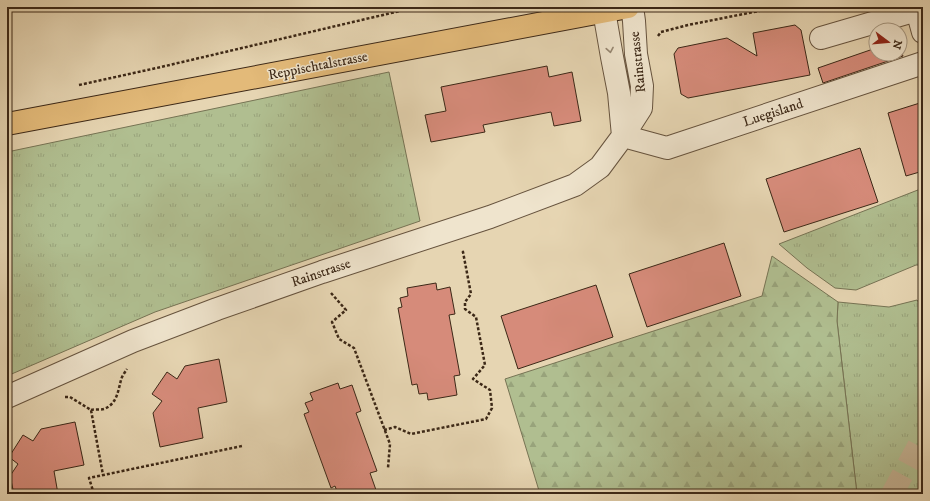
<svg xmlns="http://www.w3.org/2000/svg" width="930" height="501" viewBox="0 0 930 501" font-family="'IM FELL DW Pica',serif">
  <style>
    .grass { fill: url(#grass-tufts); stroke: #767354 }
    .forest { fill: url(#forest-firs); stroke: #767354 }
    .building { fill: #d68b7a; stroke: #3c2817 }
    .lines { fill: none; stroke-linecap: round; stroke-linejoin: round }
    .highway-tunnel { stroke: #c4b293; stroke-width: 22; stroke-dasharray: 22 11; stroke-linecap: butt }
    .minor-casing { stroke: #66533e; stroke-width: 24 }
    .major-casing { stroke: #3c2817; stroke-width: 24 }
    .path { stroke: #3c2817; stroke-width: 2.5; stroke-dasharray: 3 2; stroke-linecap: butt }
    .minor { stroke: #efe4cd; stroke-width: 22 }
    .major { stroke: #e3ba79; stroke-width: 22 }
    .oneway { stroke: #968672 }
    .labels { text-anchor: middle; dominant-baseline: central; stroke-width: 3; stroke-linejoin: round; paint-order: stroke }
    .street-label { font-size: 14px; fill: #3c2817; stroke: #efe4cd }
  </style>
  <defs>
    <pattern id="grass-tufts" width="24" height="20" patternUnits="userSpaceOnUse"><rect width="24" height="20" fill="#b0be90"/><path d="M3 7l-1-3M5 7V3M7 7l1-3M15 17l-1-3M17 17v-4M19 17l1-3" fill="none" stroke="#98a37b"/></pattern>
    <pattern id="forest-firs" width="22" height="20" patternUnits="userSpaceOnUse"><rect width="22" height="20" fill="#b0be90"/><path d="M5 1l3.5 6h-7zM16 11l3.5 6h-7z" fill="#98a37b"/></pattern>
  </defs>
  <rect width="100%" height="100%" fill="#e6d5b2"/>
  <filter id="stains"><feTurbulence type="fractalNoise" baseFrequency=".005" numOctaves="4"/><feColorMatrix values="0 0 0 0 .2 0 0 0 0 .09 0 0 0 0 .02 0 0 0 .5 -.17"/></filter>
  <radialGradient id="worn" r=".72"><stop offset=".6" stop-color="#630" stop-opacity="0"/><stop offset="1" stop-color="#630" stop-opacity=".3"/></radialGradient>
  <path class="grass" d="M 389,72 L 420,221 L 155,312 L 7,376 L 7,152 Z
    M 923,188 L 923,265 L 916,265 L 856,290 L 835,288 L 807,268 L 779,244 Z
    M 917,300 L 923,308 L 923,494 L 857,494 L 837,321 L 838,302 L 889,307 Z"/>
  <path class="forest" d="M 772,256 L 838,302 L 837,321 L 857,494 L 540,494 L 505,379 L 762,296 Z"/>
  <path class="building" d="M 795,25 L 801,30 L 810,75 L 688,98 L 681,94 L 674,54 L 678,48 L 727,38 L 757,56 L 753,33 Z
    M 876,48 L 876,54 L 900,54 L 900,48 L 903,56 L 823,83 L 818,68 Z
    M 547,66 L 549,77 L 572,72 L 581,121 L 554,126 L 551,112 L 483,125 L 485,132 L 431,142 L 425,115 L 446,111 L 441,87 Z
    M 923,102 L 923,171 L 906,176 L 888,113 Z
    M 860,148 L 878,202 L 784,232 L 766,179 Z
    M 724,243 L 741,296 L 647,327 L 629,274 Z
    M 436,283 L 437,290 L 450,287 L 455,314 L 449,315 L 460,375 L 454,376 L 457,395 L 428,400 L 427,393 L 419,394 L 417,384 L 412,385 L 398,308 L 402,307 L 400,298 L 408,296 L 407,288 Z
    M 596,285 L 613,337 L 518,369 L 501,316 Z
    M 219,359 L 227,402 L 198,408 L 203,438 L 160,447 L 153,413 L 162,401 L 152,394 L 167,372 L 177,379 L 185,366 Z
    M 338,383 L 340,389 L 352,385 L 361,411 L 356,413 L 377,471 L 370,473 L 376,490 L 365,494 L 338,494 L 335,486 L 331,488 L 304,414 L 309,412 L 305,403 L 313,400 L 310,393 Z
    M 75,422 L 84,465 L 54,471 L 58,494 L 14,494 L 10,476 L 18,464 L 9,457 L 23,435 L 33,441 L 41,429 Z"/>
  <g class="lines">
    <path class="highway-tunnel" d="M 892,494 L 923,437"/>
    <defs>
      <path id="minor" d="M 604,11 L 612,57 L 619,93 L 623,136
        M 821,38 L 917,10 L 923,32
        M 623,136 L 667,148 L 923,63
        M 7,397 L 133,341 L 217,309 L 322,272 L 490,217 L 575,185 L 600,167 L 623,136 L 641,108 L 642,86 L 636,54 L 634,21 L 632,7"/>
      <path id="major" d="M 7,124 L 628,7"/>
    </defs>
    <use href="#minor" class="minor-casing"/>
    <use href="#major" class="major-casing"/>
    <path class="path" d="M 658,36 L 661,32 L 688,25 L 769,9 L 772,7
      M 79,85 L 161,67 L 417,7
      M 331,293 L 346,310 L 332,322 L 339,339 L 354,348 L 390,444 L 388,468
      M 65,397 L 70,397 L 91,410 L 103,475
      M 91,410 C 95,409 100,410 104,409 C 117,404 118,391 121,380 C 122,376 125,372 127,369
      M 384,430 L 395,427 L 411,434 L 486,419 L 492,408 L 490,390 L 473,379 L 485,365 L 476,317 L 465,309 L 465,302 L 471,294 L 463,252 L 461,250
      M 94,494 L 89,478 L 242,446"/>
    <use href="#minor" class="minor"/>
    <use href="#major" class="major"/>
  </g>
  <defs><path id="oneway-chevron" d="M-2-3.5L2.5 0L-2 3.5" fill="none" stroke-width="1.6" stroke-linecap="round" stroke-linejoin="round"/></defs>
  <use class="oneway" href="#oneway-chevron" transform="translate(610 50) rotate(80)"/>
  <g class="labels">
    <g class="street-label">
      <text transform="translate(638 62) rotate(-96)">Rainstrasse</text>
      <text transform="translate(318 66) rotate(-11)">Reppischtalstrasse</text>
      <text transform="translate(773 113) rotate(-18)">Luegisland</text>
      <text transform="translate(321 273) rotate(-19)">Rainstrasse</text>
    </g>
  </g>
  <rect width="930" height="501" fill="none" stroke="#e6d5b2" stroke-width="24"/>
  <rect x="8" y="8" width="914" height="485" fill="none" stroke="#3c2817" stroke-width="2"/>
  <rect x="12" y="12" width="906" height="477" fill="none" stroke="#3c2817"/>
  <g transform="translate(888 42) rotate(106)"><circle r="19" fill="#efe4cd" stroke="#a79984"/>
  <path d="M0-3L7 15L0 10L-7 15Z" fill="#8f2418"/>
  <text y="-6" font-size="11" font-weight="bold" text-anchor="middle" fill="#3c2817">N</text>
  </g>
  <rect width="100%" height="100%" filter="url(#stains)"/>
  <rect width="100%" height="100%" fill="url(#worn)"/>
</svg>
